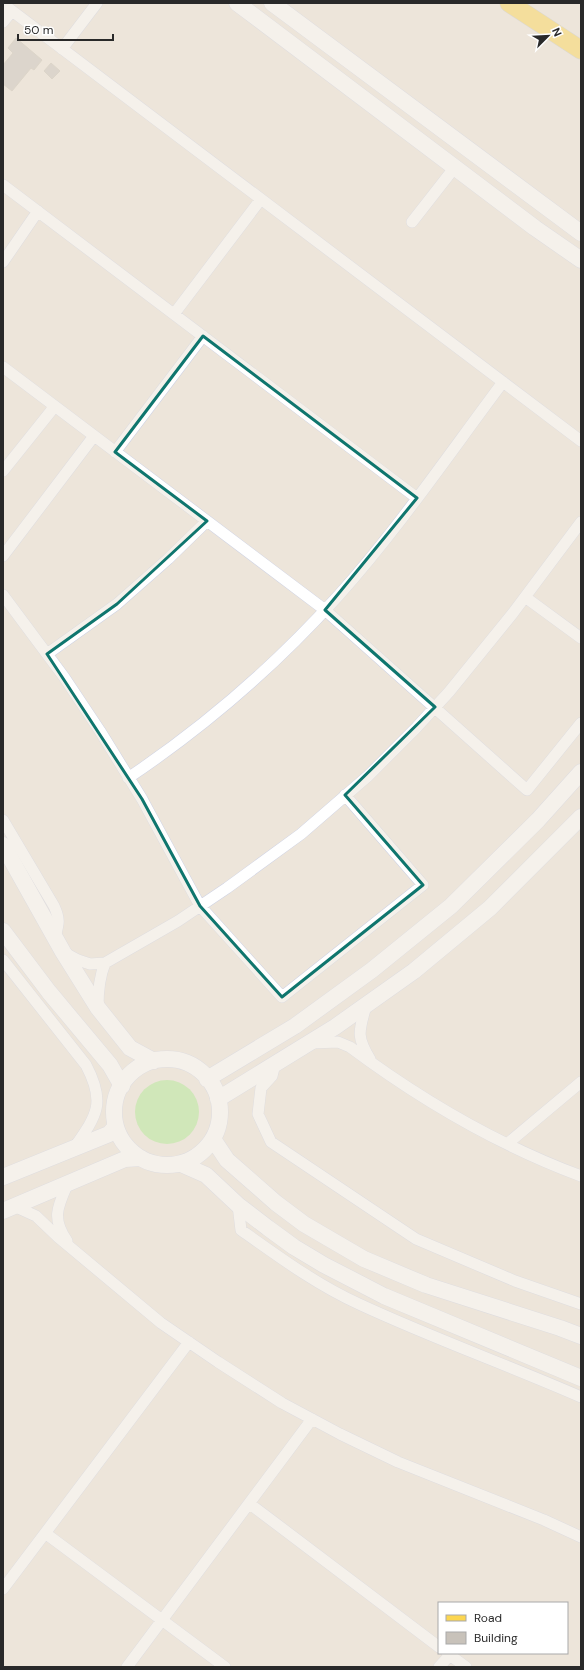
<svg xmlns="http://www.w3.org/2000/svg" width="584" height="1670" viewBox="0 0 584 1670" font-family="'DM Sans',sans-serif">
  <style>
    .green { fill: #aee891 }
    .building { fill: #c8c2ba; stroke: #c8c1b3 }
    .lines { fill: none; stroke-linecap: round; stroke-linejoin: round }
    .street-casing { stroke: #cfd3e4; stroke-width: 12 }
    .secondary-casing { stroke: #cfd3e4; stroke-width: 17 }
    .primary-casing { stroke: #c7c7c7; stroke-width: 19 }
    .street { stroke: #fff; stroke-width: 11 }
    .secondary { stroke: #fff; stroke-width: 16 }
    .primary { stroke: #fcd650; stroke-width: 18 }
    .marked { fill: none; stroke: #0f766e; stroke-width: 3; stroke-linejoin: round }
  </style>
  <rect width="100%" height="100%" fill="#ede5da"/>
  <path class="green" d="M135 1112a32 32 0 1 1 64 0a32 32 0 1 1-64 0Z"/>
  <path class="building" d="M 16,38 L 42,60 L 34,70 L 31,68 L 12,91 L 3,84 L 3,65 L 13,53 L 8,48 Z
    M 51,63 L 60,71 L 52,79 L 44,71 Z"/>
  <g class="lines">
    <defs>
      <path id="street" d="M 3,4 L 581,441
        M 3,22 L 12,11
        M 62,49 L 97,3
        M 3,185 L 417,498
        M 412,222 L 455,167
        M 3,262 L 38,211
        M 174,314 L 261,199
        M 3,367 L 325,610 L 527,790 L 581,723
        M 115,452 L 203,336
        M 3,471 L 55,406
        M 3,556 L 94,436
        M 3,595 L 64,677 L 100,731 L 142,799 L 200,906 L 282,997 L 423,885 L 345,795
        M 525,597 L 581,638
        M 47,654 L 117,604 L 168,559 L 207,521
        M 128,778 C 207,725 275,666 338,596 C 398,529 449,454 503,382
        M 3,820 L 54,906 C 60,919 59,923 55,937
        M 65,953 L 78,960 L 90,964 L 105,963 L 178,921 L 227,888 L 301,834 L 368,776 L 415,729 L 449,692 L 513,613 L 581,522
        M 3,960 L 86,1065 C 106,1103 97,1115 74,1148
        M 366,1006 C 359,1031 356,1036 370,1059
        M 98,1007 C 98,991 99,978 105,963
        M 312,1043 L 338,1042 L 350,1047 C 421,1100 498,1145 581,1176
        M 275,1064 L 272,1076 L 261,1088 L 258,1114 L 271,1142 L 416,1239 L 515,1281 L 581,1304
        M 507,1144 L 581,1082
        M 238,1205 L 241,1230 C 279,1257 317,1285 359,1304 C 432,1338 508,1365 581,1397
        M 14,1206 L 36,1216 L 58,1237 L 161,1323 L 218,1362 L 282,1403 L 340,1434 L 398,1462 L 544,1520 L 581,1537
        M 67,1241 C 51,1218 58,1206 68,1183
        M 250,1504 L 439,1647
        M 45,1533 L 225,1667
        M 3,1589 L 189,1342
        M 447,1653 L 466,1667
        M 127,1667 L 312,1419
        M 439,1667 L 450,1655"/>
      <path id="secondary" d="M 237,3 L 535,228 L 581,260
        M 272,3 L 581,233
        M 3,845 L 63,952 L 98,1008 L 130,1048 L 154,1061
        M 3,931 L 49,992 L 110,1065 L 122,1086
        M114 1112a53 53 0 1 1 106 0a53 53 0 1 1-106 0Z
        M 207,1079 L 295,1026 L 372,970 L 451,906 L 538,820 L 581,772
        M 218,1099 L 335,1027 L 414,971 L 490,908 L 581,817
        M 213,1139 L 227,1160 L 276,1203 L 304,1224 L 364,1259 L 426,1285 L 560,1328 L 581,1336
        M 181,1164 L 206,1175 L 238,1205 L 268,1228 L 294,1247 L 324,1265 L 384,1296 L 581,1378
        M 3,1177 L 109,1134 L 116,1126
        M 3,1211 L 125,1159 L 141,1158"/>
      <path id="primary" d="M 509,3 L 581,50"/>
    </defs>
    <use href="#street" class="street-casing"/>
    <use href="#secondary" class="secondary-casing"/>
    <use href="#primary" class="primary-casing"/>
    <use href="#street" class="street"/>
    <use href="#secondary" class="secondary"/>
    <use href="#primary" class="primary"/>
  </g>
  <path d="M0 0H584V1670H0ZM 203,336 L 417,498 L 325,610 L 435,707 L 345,795 L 423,885 L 282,997 L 200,906 L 142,799 L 47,654 L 117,604 L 207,521 L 115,452 Z" fill="#ede5da" fill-opacity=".55" fill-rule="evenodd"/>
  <path class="marked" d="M 203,336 L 417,498 L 325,610 L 435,707 L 345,795 L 423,885 L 282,997 L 200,906 L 142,799 L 47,654 L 117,604 L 207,521 L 115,452 Z"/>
  <rect width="584" height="1670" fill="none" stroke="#292929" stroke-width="8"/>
  <rect x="438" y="1602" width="130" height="52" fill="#ffffff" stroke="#a9a9a9"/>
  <rect x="446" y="1615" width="20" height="6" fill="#fcd650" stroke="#a9a9a9"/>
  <text x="474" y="1622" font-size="12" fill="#292929">Road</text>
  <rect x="446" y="1632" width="20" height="12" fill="#c8c2ba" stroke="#a9a9a9"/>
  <text x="474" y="1642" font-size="12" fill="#292929">Building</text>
  <g transform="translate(548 36) rotate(66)" stroke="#ffffff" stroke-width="3" paint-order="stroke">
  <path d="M0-3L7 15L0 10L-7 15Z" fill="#292929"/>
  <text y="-6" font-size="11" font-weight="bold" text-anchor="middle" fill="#292929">N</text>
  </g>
  <path d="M18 34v6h95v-6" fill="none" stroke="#292929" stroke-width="2"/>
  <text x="24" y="34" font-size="12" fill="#292929" stroke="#ffffff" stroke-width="3" paint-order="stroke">50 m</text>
</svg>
